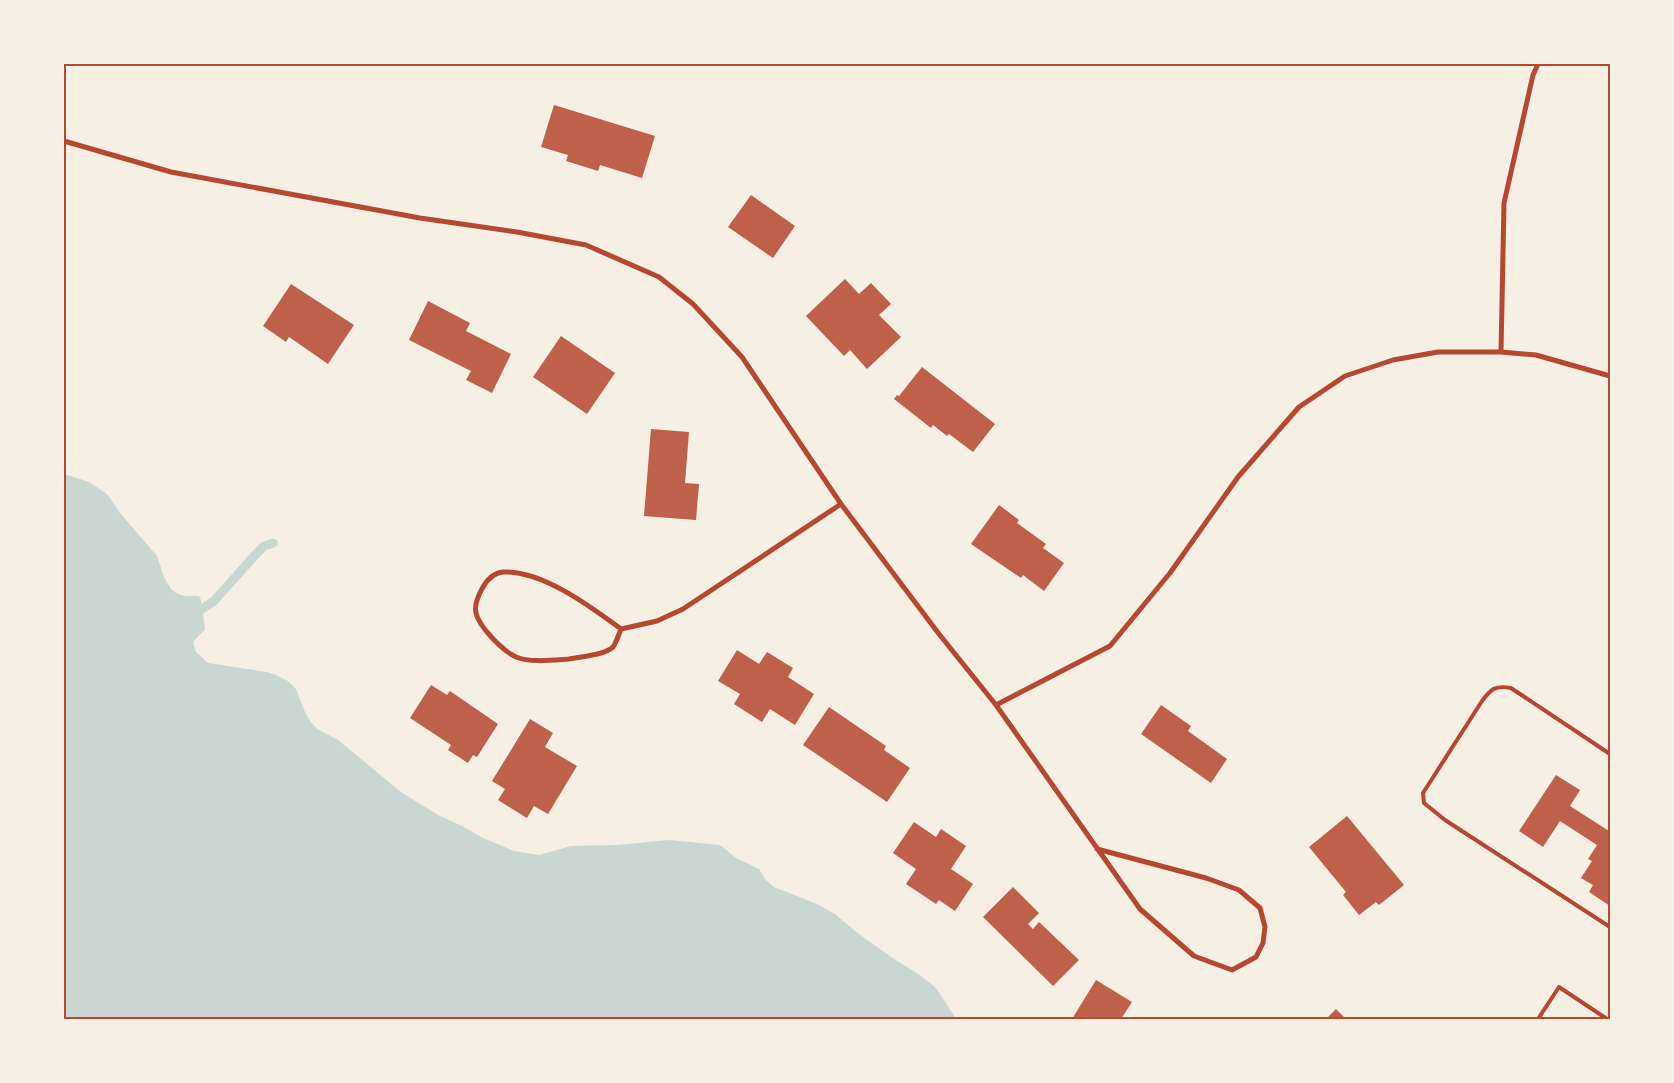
<svg xmlns="http://www.w3.org/2000/svg" width="1674" height="1083" viewBox="0 0 1674 1083" font-family="'Nunito Sans',sans-serif">
  <style>
    .water { fill: #c9d6d2 }
    .lines { fill: none; stroke-linecap: round; stroke-linejoin: round }
    .stream { stroke: #c9d6d2; stroke-width: 9 }
    .building { fill: #bf614a }
    .service { stroke: #b5482f; stroke-width: 4 }
    .minor { stroke: #b5482f; stroke-width: 5 }
    .neatline { fill: none; stroke: #b5482f; stroke-width: 2 }
  </style>
  <rect width="100%" height="100%" fill="#f6efe4"/>
  <path class="water" d="M 64,474 L 89,482 L 107,494 L 120,513 L 157,556 L 164,577 L 171,589 L 178,594 L 185,596 L 199,596 L 201,600 L 205,629 L 193,642 L 196,652 L 208,663 L 267,672 L 276,675 L 288,681 L 296,689 L 304,710 L 310,721 L 317,729 L 338,740 L 401,792 L 438,815 L 462,826 L 481,837 L 514,851 L 539,855 L 571,846 L 617,845 L 669,840 L 720,845 L 736,858 L 759,869 L 766,880 L 774,887 L 817,904 L 835,914 L 855,931 L 891,957 L 920,975 L 936,988 L 956,1019 L 64,1019 Z"/>
  <g class="lines">
    <path class="stream" d="M 202,609 L 214,601 L 257,553 L 264,546 L 273,543"/>
  </g>
  <path class="building" d="M 554,105 L 655,136 L 642,178 L 600,165 L 598,171 L 566,161 L 568,155 L 541,147 Z
    M 751,195 L 795,226 L 773,258 L 728,227 Z
    M 845,279 L 859,294 L 871,283 L 891,304 L 879,315 L 901,337 L 867,369 L 850,350 L 844,356 L 806,316 Z
    M 291,284 L 354,325 L 328,364 L 289,337 L 286,342 L 263,326 Z
    M 428,301 L 470,323 L 466,331 L 511,354 L 492,393 L 466,380 L 471,371 L 409,340 Z
    M 561,336 L 615,373 L 587,414 L 533,377 Z
    M 922,367 L 995,424 L 973,452 L 949,434 L 947,436 L 933,425 L 931,428 L 894,399 L 897,395 L 899,396 Z
    M 651,429 L 689,432 L 685,483 L 699,484 L 696,520 L 644,516 Z
    M 999,505 L 1019,520 L 1017,523 L 1046,544 L 1043,548 L 1064,563 L 1044,591 L 1023,575 L 1021,578 L 971,544 Z
    M 737,650 L 759,664 L 767,652 L 793,668 L 788,677 L 814,694 L 795,725 L 770,709 L 762,722 L 734,704 L 740,694 L 718,681 Z
    M 431,685 L 447,695 L 450,691 L 498,724 L 477,757 L 473,755 L 468,763 L 448,750 L 451,745 L 410,718 Z
    M 1161,705 L 1191,726 L 1188,731 L 1227,759 L 1211,783 L 1141,734 Z
    M 829,707 L 886,746 L 884,750 L 910,768 L 887,802 L 803,745 Z
    M 530,719 L 553,733 L 545,747 L 577,766 L 548,814 L 534,806 L 527,818 L 498,800 L 505,789 L 492,781 Z
    M 1556,775 L 1580,790 L 1570,806 L 1609,831 L 1610,829 L 1610,906 L 1589,892 L 1593,885 L 1581,878 L 1592,861 L 1588,859 L 1597,845 L 1560,821 L 1543,847 L 1519,831 Z
    M 1347,816 L 1404,885 L 1379,905 L 1376,902 L 1359,915 L 1343,895 L 1346,892 L 1309,847 Z
    M 914,822 L 936,837 L 941,829 L 966,846 L 951,869 L 973,884 L 955,911 L 939,900 L 936,904 L 906,884 L 916,869 L 893,853 Z
    M 1013,887 L 1039,913 L 1028,924 L 1033,929 L 1039,922 L 1079,960 L 1053,986 L 983,917 Z
    M 1096,980 L 1132,1002 L 1121,1019 L 1072,1019 Z
    M 1336,1009 L 1346,1019 L 1326,1019 Z"/>
  <g class="lines">
    <path class="service" d="M 1610,754 L 1511,688 C 1495,685 1491,689 1482,701 L 1423,793 L 1424,803 L 1445,820 L 1610,927
      M 1538,1019 L 1559,987 L 1607,1019"/>
    <path class="minor" d="M 64,141 L 171,172 L 420,218 L 517,232 L 586,245 L 659,277 L 693,304 L 742,357 L 841,504 L 939,634 L 996,705 L 1140,909 L 1194,956 L 1232,970 L 1256,957 L 1263,943 L 1265,927 L 1260,908 L 1239,890 L 1206,878 L 1097,849
      M 1501,352 L 1504,203 L 1533,75 L 1538,64
      M 621,629 C 619,634 616,643 613,647 C 605,655 580,657 569,659 C 554,660 530,663 516,657 C 503,651 479,627 476,613 C 474,605 479,594 483,587 C 487,580 493,573 503,572 C 542,570 591,607 621,629 L 657,621 L 683,609 L 841,504
      M 996,705 L 1110,646 L 1170,573 L 1238,477 L 1299,407 L 1345,376 L 1393,360 L 1438,352 L 1501,352 L 1536,355 L 1610,376"/>
  </g>
  <rect width="1674" height="1083" fill="none" stroke="#f6efe4" stroke-width="130"/>
  <rect x="65" y="65" width="1544" height="953" class="neatline"/>
</svg>
